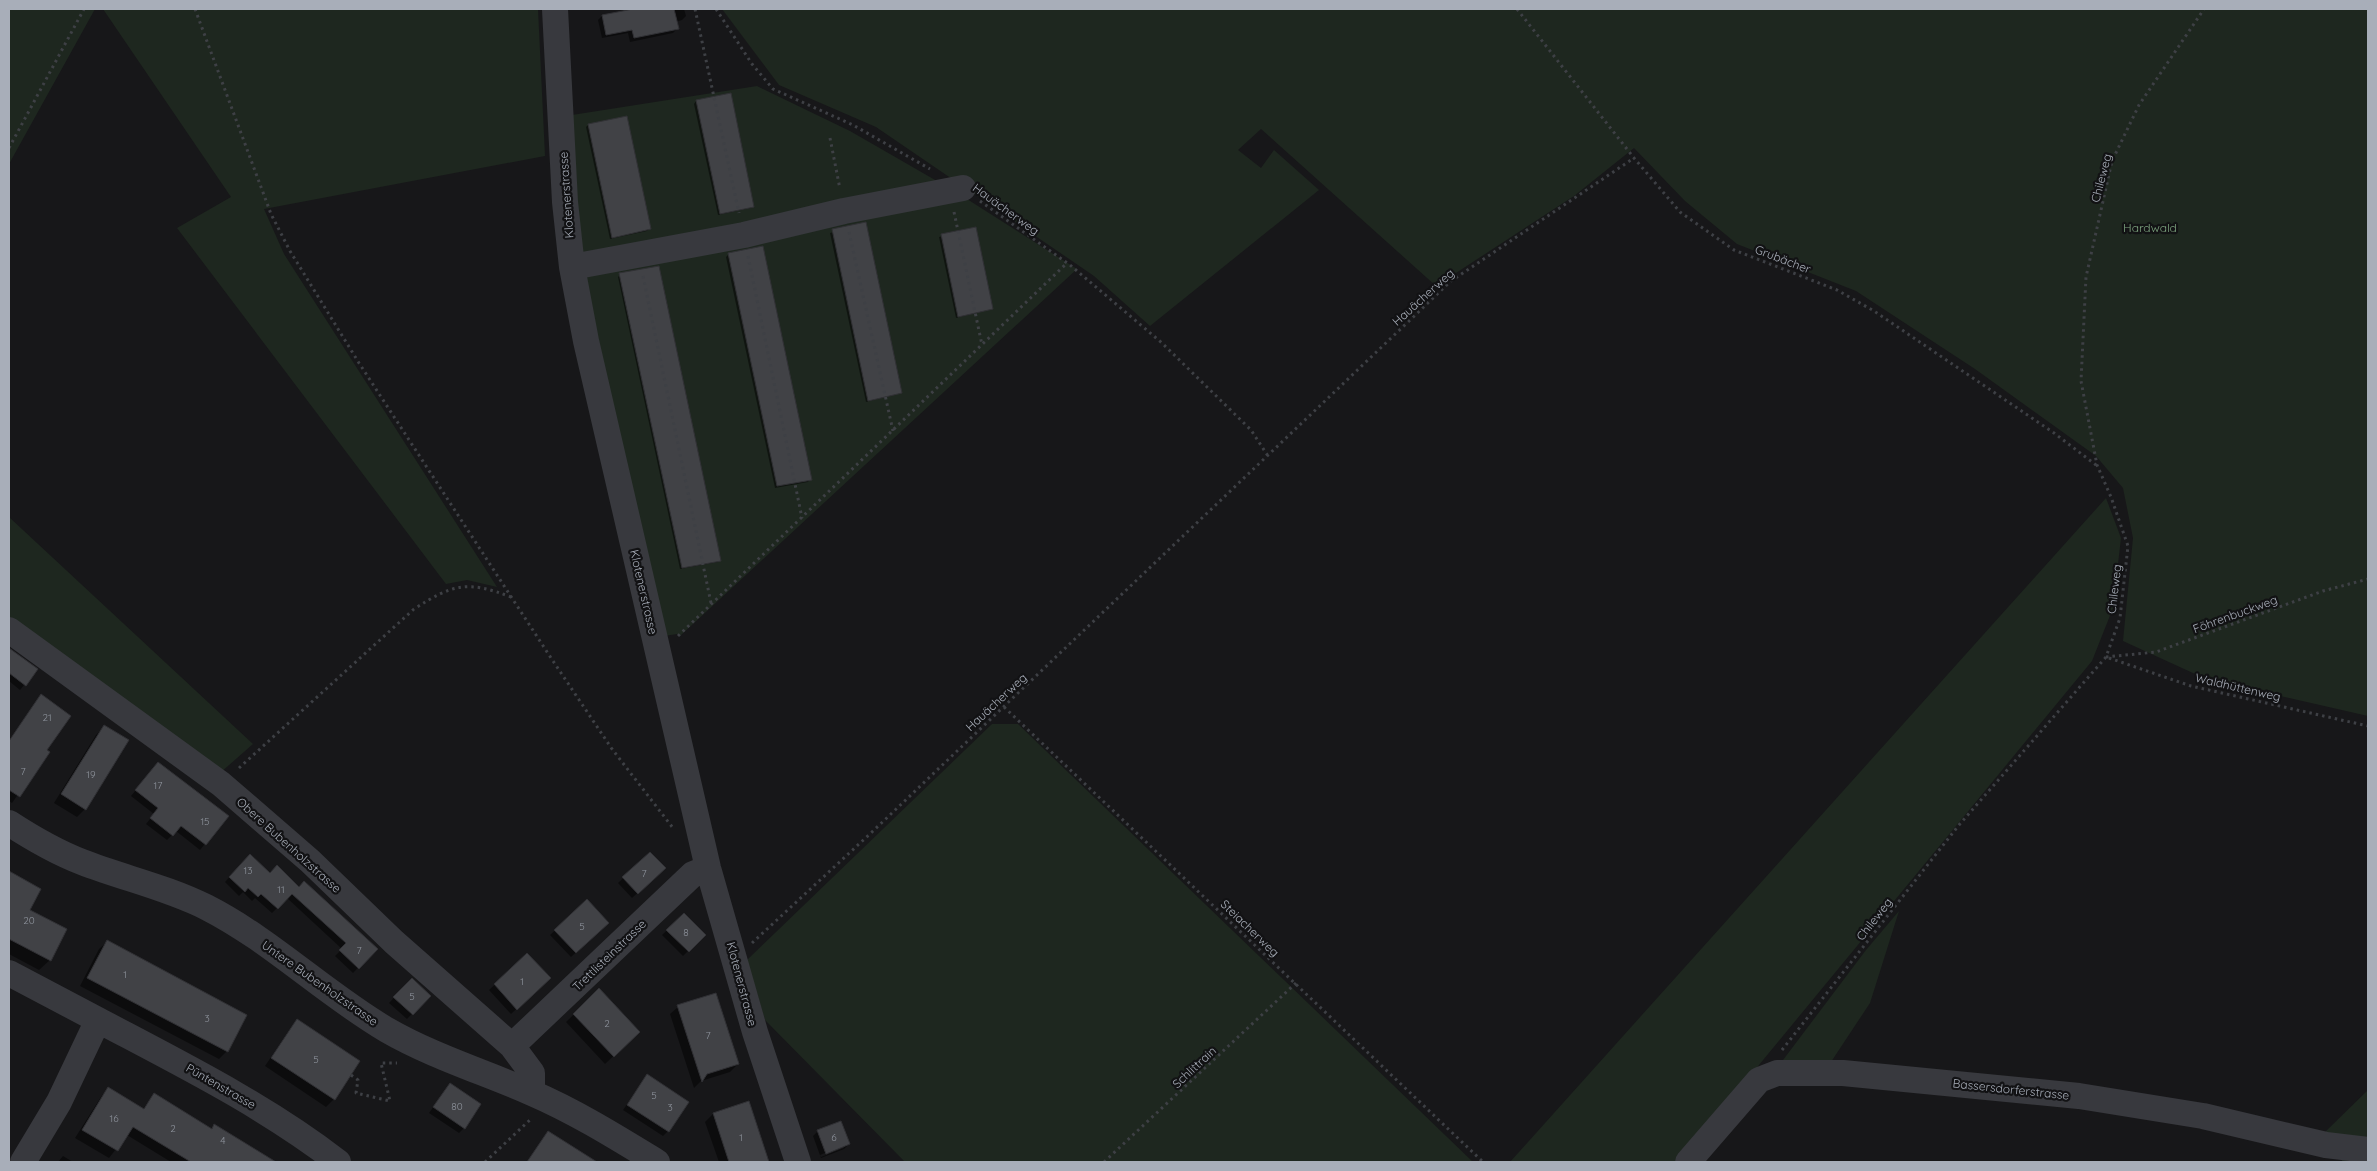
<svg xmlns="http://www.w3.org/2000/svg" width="2377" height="1171" viewBox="0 0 2377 1171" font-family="Quicksand,sans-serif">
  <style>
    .green { fill: #1e271f }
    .shadow { fill: #0007; fill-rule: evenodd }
    .building { fill: #414246; stroke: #313135 }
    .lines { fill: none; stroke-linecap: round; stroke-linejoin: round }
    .path { stroke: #3e4045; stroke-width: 3; stroke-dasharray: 2.5 4; stroke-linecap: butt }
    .minor { stroke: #38393e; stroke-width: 26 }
    .labels { text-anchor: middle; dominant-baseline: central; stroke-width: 4.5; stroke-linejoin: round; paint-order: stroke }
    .number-label { font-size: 10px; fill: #8e939c }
    .street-label { font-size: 12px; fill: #a8aeb9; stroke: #121214 }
    .park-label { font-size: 12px; fill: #7fa580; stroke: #121214 }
  </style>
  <rect width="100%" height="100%" fill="#171719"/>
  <path class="green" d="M 9,9 L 95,9 L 9,164 Z
    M 103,9 L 538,9 L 545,156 L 264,209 L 284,254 L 497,587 L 467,580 L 446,584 L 177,228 L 231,197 Z
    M 722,9 L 2368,9 L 2368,716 L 2206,679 L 2123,641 L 2133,538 L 2123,488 L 2096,456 L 1975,369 L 1856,291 L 1737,244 L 1685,201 L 1634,148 L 1574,196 L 1436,286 L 1261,129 L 1238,150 L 1261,168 L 1274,150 L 1319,190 L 1150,326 L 1094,276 L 876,127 L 779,85 Z
    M 757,86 L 850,131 L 956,192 L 1077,269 L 680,636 L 677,634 L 664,636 L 580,256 L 572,115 Z
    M 2106,498 L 2121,538 L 2113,608 L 2092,661 L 1679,1162 L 1510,1162 Z
    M 9,517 L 253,744 L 220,773 L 9,619 Z
    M 992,724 L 1018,724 L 1473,1162 L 905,1162 L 765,1020 L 747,960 Z
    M 1899,911 L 1870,1003 L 1829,1065 L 1780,1064 L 1866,950 Z
    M 2368,1090 L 2368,1162 L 2343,1162 L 2323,1134 Z"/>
  <path class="shadow" d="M 639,9 L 684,9 L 686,16 L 682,20 L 676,22 L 677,29 L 673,33 L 630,42 L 628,33 L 602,38 L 598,20 L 602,16 Z
    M 696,101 L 753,206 L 751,208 L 718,215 L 694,104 Z
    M 588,125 L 649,229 L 647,231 L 610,239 L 586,127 Z
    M 865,223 L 901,393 L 866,402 L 830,233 Z
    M 975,229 L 991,309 L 956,318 L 939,237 Z
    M 729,254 L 810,479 L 808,482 L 775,488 L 726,257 Z
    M 620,275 L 720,560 L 718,562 L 680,569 L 618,277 Z
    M 9,650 L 36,670 L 20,690 L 9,681 Z
    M 41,696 L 45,750 L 48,752 L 12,803 L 9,801 L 9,740 Z
    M 104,727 L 85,809 L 77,817 L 54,803 L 96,735 Z
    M 153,769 L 227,816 L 200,850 L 176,831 L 167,840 L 146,824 L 154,814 L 131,796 Z
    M 650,853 L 664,868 L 632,898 L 618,883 Z
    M 250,855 L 270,874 L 298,888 L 376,949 L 353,973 L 335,956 L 342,949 L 287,898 L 272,913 L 255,898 L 252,901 L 243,892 L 239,896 L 225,882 Z
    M 9,873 L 40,889 L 28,911 L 50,960 L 39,970 L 9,954 Z
    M 587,901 L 607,923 L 571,957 L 550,935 Z
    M 684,914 L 704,935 L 683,956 L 662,935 Z
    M 107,942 L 245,1016 L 227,1051 L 219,1059 L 80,986 L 99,949 Z
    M 527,955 L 549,978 L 511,1014 L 489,990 Z
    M 412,979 L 429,996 L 407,1019 L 389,1003 Z
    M 599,990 L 639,1032 L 605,1064 L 566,1022 Z
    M 678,1007 L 738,1064 L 730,1072 L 701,1081 L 694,1088 L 670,1014 Z
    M 297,1021 L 334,1099 L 326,1107 L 265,1066 L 290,1029 Z
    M 647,1076 L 668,1131 L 663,1136 L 623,1110 Z
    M 450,1084 L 464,1128 L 459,1133 L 429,1113 Z
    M 108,1089 L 142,1110 L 154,1095 L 211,1130 L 215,1126 L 258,1153 L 252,1162 L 171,1162 L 127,1135 L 109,1158 L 75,1138 L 101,1097 Z
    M 748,1102 L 768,1162 L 719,1162 L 705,1122 L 713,1114 Z
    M 818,1131 L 849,1144 L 844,1149 L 821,1158 L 813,1136 ZM 844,1145 L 844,1148 L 821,1157 L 820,1155 Z
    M 63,1156 L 73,1162 L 58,1162 Z"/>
  <path class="building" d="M 633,9 L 674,9 L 679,29 L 634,38 L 632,30 L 606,35 L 602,15 Z
    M 731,93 L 754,207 L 720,214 L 696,100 Z
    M 627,116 L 651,229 L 612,238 L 588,124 Z
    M 866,222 L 902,393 L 868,401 L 832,229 Z
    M 976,227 L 993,309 L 958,317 L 941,234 Z
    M 763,246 L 812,480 L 777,486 L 728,253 Z
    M 659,266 L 721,561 L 682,568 L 619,273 Z
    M 9,648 L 38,669 L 26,686 L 9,673 Z
    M 41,694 L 71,716 L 47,750 L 50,752 L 20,797 L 9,790 L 9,741 Z
    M 104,725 L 129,740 L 86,810 L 61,794 Z
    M 158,762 L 229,816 L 206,845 L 181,826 L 173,836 L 150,818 L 158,808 L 135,790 Z
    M 650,852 L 666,868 L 638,894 L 622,877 Z
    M 250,854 L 270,873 L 277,865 L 299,887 L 304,881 L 378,949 L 359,969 L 339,950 L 346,943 L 292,894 L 278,909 L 261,894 L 258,897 L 248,888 L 245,892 L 229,877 Z
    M 9,871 L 41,889 L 30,910 L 67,929 L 51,961 L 9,939 Z
    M 587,899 L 609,923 L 576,953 L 554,930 Z
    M 684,913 L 706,935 L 689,952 L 666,930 Z
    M 107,940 L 247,1015 L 228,1052 L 87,978 Z
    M 527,953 L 551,978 L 517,1010 L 494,984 Z
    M 412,978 L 431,996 L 413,1015 L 393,997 Z
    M 599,988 L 640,1032 L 614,1057 L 573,1014 Z
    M 716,993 L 739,1064 L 707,1074 L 702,1082 L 677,1005 Z
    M 297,1019 L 360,1061 L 335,1100 L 271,1058 Z
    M 647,1074 L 689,1102 L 669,1132 L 627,1105 Z
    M 450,1083 L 481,1104 L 465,1129 L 433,1107 Z
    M 108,1087 L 144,1109 L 154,1093 L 212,1129 L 214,1124 L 276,1162 L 191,1162 L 133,1127 L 118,1151 L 82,1130 Z
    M 749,1101 L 769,1162 L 729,1162 L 713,1113 Z
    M 841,1121 L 850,1144 L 826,1154 L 817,1130 Z
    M 548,1131 L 597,1162 L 527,1162 Z"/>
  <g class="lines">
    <path class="path" d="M 195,9 L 271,214 L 290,251 L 359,363 L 551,658 L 612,749 L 673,828
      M 695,9 L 739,213
      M 716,9 L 752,64 L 773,89 L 853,125 L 930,169
      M 1517,9 L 1634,158 L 1680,212 L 1734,250 L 1837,290 L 1874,311 L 2054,433 L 2096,465
      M 830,138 L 840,189
      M 9,148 L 84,9
      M 980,201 L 1070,265 L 1162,343 L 1251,430 L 1268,456
      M 954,212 L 982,345
      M 849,232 L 893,431
      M 748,256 L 802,518
      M 643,276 L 711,603
      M 678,636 L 1067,263
      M 2106,657 L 2156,652 L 2323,591 L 2368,579
      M 2109,658 L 2191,686 L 2368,726
      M 1004,707 L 1483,1162
      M 239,768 L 414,609 C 453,584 467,580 511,597
      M 752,943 L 872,832 L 1451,281 L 1634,158
      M 1782,1050 L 1959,825 L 2106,657 L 2120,618 L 2128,546 L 2111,497 L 2097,465 L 2081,381 L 2086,277 L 2112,161 L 2139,105 L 2204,9
      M 351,1075 L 358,1080 L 356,1093 L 390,1101 L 381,1063 L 397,1063
      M 485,1162 L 532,1118
      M 1104,1162 L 1296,983"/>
    <path class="minor" d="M 555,9 L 565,202 L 572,267 L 586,341 L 708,868 L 755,1032 L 798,1162
      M 572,267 L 744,235 L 844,211 L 963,188
      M 9,630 L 221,784 L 310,861 L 394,942 L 512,1046 L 532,1073 L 532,1093
      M 9,823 C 32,838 56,852 82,862 C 123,878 166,887 206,907 C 271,940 324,993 387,1030 C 432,1056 484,1072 532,1093 C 576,1112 616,1137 657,1162
      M 9,973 L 98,1020 L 59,1102 L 23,1162
      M 98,1020 C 181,1064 264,1105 338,1162
      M 512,1046 L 693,874 L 708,868
      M 1688,1162 L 1759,1080 L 1777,1073 L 1843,1073 L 2079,1096 L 2203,1116 L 2326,1145 L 2368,1150"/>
  </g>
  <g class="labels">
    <g class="number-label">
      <text x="47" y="717">21</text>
      <text x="23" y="771">7</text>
      <text x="91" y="774">19</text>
      <text x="158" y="785">17</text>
      <text x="205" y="821">15</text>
      <text x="248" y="870">13</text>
      <text x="644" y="873">7</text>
      <text x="281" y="889">11</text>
      <text x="29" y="920">20</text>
      <text x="582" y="926">5</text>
      <text x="686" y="932">8</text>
      <text x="359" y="950">7</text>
      <text x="125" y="974">1</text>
      <text x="522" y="981">1</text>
      <text x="412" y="996">5</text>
      <text x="207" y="1018">3</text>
      <text x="607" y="1023">2</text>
      <text x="708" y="1035">7</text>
      <text x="316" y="1059">5</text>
      <text x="654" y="1095">5</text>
      <text x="457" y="1106">80</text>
      <text x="670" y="1107">3</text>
      <text x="114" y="1118">16</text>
      <text x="173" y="1128">2</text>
      <text x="741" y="1137">1</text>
      <text x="834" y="1137">6</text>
      <text x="223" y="1140">4</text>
    </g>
    <g class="street-label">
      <text transform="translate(2101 178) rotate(-75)">Chileweg</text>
      <text transform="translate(566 195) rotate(-94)">Klotenerstrasse</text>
      <text transform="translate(1006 209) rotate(36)">Hauächerweg</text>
      <text transform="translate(1783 259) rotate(21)">Grubächer</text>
      <text transform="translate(1423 297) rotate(-42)">Hauächerweg</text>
      <text transform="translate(2114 589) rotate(-83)">Chileweg</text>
      <text transform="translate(644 592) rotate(77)">Klotenerstrasse</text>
      <text transform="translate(2235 614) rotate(-20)">Föhrenbuckweg</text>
      <text transform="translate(2238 687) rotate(13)">Waldhüttenweg</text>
      <text transform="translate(996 702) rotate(-43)">Hauächerweg</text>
      <text transform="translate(289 845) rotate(42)">Obere Bubenholzstrasse</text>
      <text transform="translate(1874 919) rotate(-52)">Chileweg</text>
      <text transform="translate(1250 928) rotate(44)">Steiacherweg</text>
      <text transform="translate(609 955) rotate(-44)">Trettlisteinstrasse</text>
      <text transform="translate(320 983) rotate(35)">Untere Bubenholzstrasse</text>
      <text transform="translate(742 984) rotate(75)">Klotenerstrasse</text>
      <text transform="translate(1194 1067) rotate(-43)">Schlittrain</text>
      <text transform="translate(221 1086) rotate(30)">Püntenstrasse</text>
      <text transform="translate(2011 1089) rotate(6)">Bassersdorferstrasse</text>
    </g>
    <g class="park-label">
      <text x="2150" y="227">Hardwald</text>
    </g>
  </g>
  <rect width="2377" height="1171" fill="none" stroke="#a8aeb9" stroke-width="20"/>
</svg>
